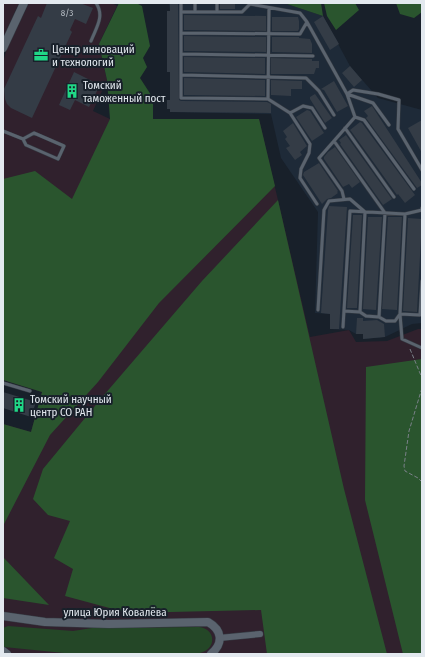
<svg xmlns="http://www.w3.org/2000/svg" width="425" height="657" viewBox="0 0 425 657" font-family="'Fira Sans Condensed',sans-serif">
  <style>
    .commercial { fill: #30212d }
    .built { fill: #1e2a38 }
    .green { fill: #244727 }
    .forest { fill: #2a552e }
    .building { fill: #343c46 }
    .lines { fill: none; stroke-linecap: round; stroke-linejoin: round }
    .lane-casing { stroke: #353b43; stroke-width: 4 }
    .street-casing { stroke: #353b43; stroke-width: 7 }
    .secondary-casing { stroke: #353b43; stroke-width: 9 }
    .path { stroke: #7a8189; stroke-width: 1; stroke-dasharray: 4 2; stroke-linecap: butt }
    .lane { stroke: #5a636e; stroke-width: 3 }
    .street { stroke: #5a636e; stroke-width: 6 }
    .secondary { stroke: #5a636e; stroke-width: 8 }
    .labels { text-anchor: middle; dominant-baseline: central; stroke-width: 4; stroke-linejoin: round; paint-order: stroke }
    .number-label { font-size: 9px; fill: #b7bec5 }
    .poi-label { font-size: 11px; fill: #e3e9ef; stroke: #18202a; text-anchor: start }
    .street-label { font-size: 11px; fill: #e3e9ef; stroke: #18202a }
  </style>
  <rect width="100%" height="100%" fill="#18202a"/>
  <path class="commercial" d="M 3,3 L 19,3 L 3,38 Z
    M 29,3 L 112,3 L 117,6 L 99,44 L 107,80 L 93,111 L 110,119 L 259,119 L 310,337 L 349,330 L 356,342 L 387,341 L 418,329 L 422,329 L 422,654 L 3,654 L 3,424 L 31,432 L 42,392 L 3,380 L 3,62 L 7,48 Z"/>
  <path class="built" d="M 169,3 L 284,3 L 323,16 L 350,66 L 378,98 L 422,110 L 422,323 L 412,324 L 385,337 L 363,339 L 363,334 L 356,334 L 349,330 L 330,329 L 330,314 L 315,313 L 318,212 L 281,158 L 271,114 L 170,112 L 170,109 L 167,109 L 167,100 L 170,100 L 170,72 L 167,72 L 167,11 L 170,11 Z"/>
  <path class="green" d="M 8,626 L 73,631 L 92,628 L 199,627 C 216,629 217,649 200,653 L 74,654 L 4,647 L 3,628 Z"/>
  <path class="forest" d="M 119,3 L 136,3 L 142,6 L 150,46 L 143,58 L 147,67 L 140,78 L 153,98 L 153,119 L 259,119 L 275,186 L 159,303 L 98,382 L 50,435 L 3,526 L 3,424 L 31,432 L 42,392 L 3,380 L 3,179 L 35,171 L 72,199 L 110,119 L 107,80 L 99,44 Z
    M 284,3 L 321,3 L 323,16 Z
    M 324,3 L 355,3 L 359,10 L 336,30 L 327,16 Z
    M 396,3 L 422,3 L 422,12 L 414,18 L 400,14 Z
    M 278,200 L 344,489 L 387,654 L 267,654 L 261,610 L 128,613 L 65,596 L 73,569 L 54,558 L 70,521 L 48,515 L 33,499 L 43,469 L 104,395 L 202,281 Z
    M 422,359 L 422,654 L 403,654 L 365,500 L 366,367 Z
    M 3,557 L 49,605 L 3,598 Z"/>
  <path class="building" d="M 47,3 L 80,3 L 93,8 L 86,24 L 75,19 L 70,30 L 72,32 L 32,118 L 11,108 L 7,104 L 5,99 L 4,89 L 38,16 L 41,18 Z
    M 170,3 L 178,3 L 179,100 L 181,101 L 267,102 L 271,104 L 271,113 L 170,112 L 170,109 L 167,109 L 167,100 L 170,100 L 170,72 L 167,72 L 167,11 L 170,11 Z
    M 220,3 L 235,3 L 235,9 L 220,9 Z
    M 184,15 L 266,16 L 266,31 L 184,30 Z
    M 323,16 L 339,44 L 330,50 L 314,22 Z
    M 272,17 L 298,17 L 299,21 L 299,29 L 298,31 L 272,31 Z
    M 184,36 L 266,37 L 266,52 L 184,51 Z
    M 272,37 L 299,37 L 299,38 L 310,39 L 312,44 L 312,53 L 272,52 Z
    M 184,57 L 265,58 L 265,74 L 184,72 Z
    M 271,58 L 312,59 L 312,61 L 319,61 L 319,68 L 316,68 L 314,74 L 271,74 Z
    M 350,66 L 362,80 L 354,87 L 342,73 Z
    M 74,72 L 100,85 L 89,107 L 75,100 L 70,110 L 59,105 Z
    M 184,78 L 265,80 L 265,96 L 184,95 Z
    M 271,80 L 302,81 L 302,89 L 291,89 L 291,96 L 271,95 Z
    M 334,81 L 348,106 L 337,112 L 324,90 L 321,89 Z
    M 315,94 L 332,118 L 325,123 L 310,99 L 310,97 Z
    M 372,106 L 422,183 L 422,185 L 417,188 L 366,118 L 368,116 L 364,111 Z
    M 307,110 L 310,111 L 324,133 L 312,141 L 296,117 Z
    M 422,120 L 422,153 L 408,128 Z
    M 360,122 L 362,123 L 415,195 L 405,203 L 398,194 L 397,195 L 351,131 L 350,130 Z
    M 293,123 L 307,146 L 300,152 L 302,155 L 295,160 L 286,148 L 290,146 L 285,139 L 287,137 L 283,131 Z
    M 346,135 L 392,199 L 383,205 L 340,144 L 341,143 L 339,140 Z
    M 335,147 L 360,182 L 352,188 L 349,184 L 343,187 L 324,159 L 324,157 L 328,152 Z
    M 319,163 L 338,191 L 337,192 L 338,193 L 331,198 L 327,199 L 322,204 L 303,175 L 304,172 Z
    M 329,206 L 347,207 L 339,329 L 330,329 L 330,314 L 321,313 L 328,210 Z
    M 353,215 L 362,215 L 357,308 L 347,308 Z
    M 368,217 L 382,217 L 376,310 L 363,309 Z
    M 388,217 L 402,217 L 397,310 L 382,309 Z
    M 408,218 L 422,219 L 417,312 L 403,311 Z
    M 357,318 L 363,318 L 363,321 L 377,320 L 384,324 L 385,337 L 363,339 L 363,334 L 356,334 Z
    M 3,392 L 36,402 L 31,417 L 3,408 Z"/>
  <g class="lines">
    <defs>
      <path id="lane" d="M 250,4 L 242,12 L 181,12 L 181,98 L 268,99 L 269,8
        M 250,4 L 300,13 L 307,22 L 347,94 L 355,117 L 319,158 L 342,191 L 344,199
        M 181,12 L 181,3
        M 195,12 L 195,3
        M 217,12 L 217,3
        M 181,33 L 300,34 L 307,22
        M 91,41 C 96,28 105,16 96,3
        M 181,54 L 313,56
        M 181,75 L 306,78 L 319,91 L 334,115
        M 347,94 L 353,90 L 378,94 L 399,100 L 398,129 L 422,170
        M 347,94 L 373,103 L 389,125
        M 268,99 L 290,113 L 310,144 L 309,153 L 301,169 L 300,178 L 317,204
        M 290,113 L 303,106 L 312,108 L 325,128
        M 355,117 L 364,120 L 414,189
        M 345,128 L 394,197
        M 3,131 L 23,139 L 26,145 L 58,159 L 64,146 L 34,133 L 23,139
        M 334,141 L 385,213 L 379,317
        M 405,214 L 400,314 L 402,339 L 422,348
        M 318,310 L 324,210 L 329,201 L 350,199 L 365,212 L 360,312 L 344,311
        M 360,312 L 366,316 L 379,317 L 386,321 L 395,321 L 400,314
        M 400,314 L 420,315 L 422,281
        M 343,327 L 350,211 L 405,214 L 422,210 L 422,208
        M 3,383 L 30,391"/>
      <path id="street" d="M 219,638 L 260,634"/>
      <path id="secondary" d="M 3,48 L 24,3
        M 3,616 L 45,622 L 109,624 L 208,622 C 222,630 224,643 211,654
        M 3,651 L 7,654"/>
    </defs>
    <use href="#lane" class="lane-casing"/>
    <use href="#street" class="street-casing"/>
    <use href="#secondary" class="secondary-casing"/>
    <path class="path" d="M 410,349 L 422,378
      M 422,388 L 409,431 L 404,466 L 405,471 L 418,478 L 422,482"/>
    <use href="#lane" class="lane"/>
    <use href="#street" class="street"/>
    <use href="#secondary" class="secondary"/>
  </g>
  <defs>
    <symbol id="office-bare" viewBox="-9 -9 18 18"><path d="M-6-3h4V-5.5h4V-3h4V5H-6ZM-1-4.5V-3h2v-1.5ZM-6 0V1H6V0Z" fill="#20d887" stroke="#18202a" stroke-width="2.5" paint-order="stroke"/></symbol>
    <symbol id="building-bare" viewBox="-9 -9 18 18"><path d="M-4-6H4V6H1V3H-1V6H-4ZM-2.5-4.3h1.7v1.8h-1.7ZM.8-4.3h1.7v1.8H.8ZM-2.5-1h1.7V.8h-1.7ZM.8-1h1.7V.8H.8Z" fill="#20d887" stroke="#18202a" stroke-width="2.5" paint-order="stroke"/></symbol>
  </defs>
  <g fill-rule="evenodd">
    <use href="#office-bare" x="31" y="45" width="20" height="20"/>
    <use href="#building-bare" x="62" y="81" width="20" height="20"/>
    <use href="#building-bare" x="9" y="395" width="20" height="20"/>
  </g>
  <g class="labels">
    <g class="number-label">
      <text x="67" y="13">8/3</text>
    </g>
    <g class="poi-label">
      <text x="52" y="49">Центр инноваций<tspan x="52" dy="13">и технологий</tspan></text>
      <text x="83" y="85">Томский<tspan x="83" dy="13">таможенный пост</tspan></text>
      <text x="30" y="399">Томский научный<tspan x="30" dy="13">центр СО РАН</tspan></text>
    </g>
    <g class="street-label">
      <text x="115" y="612">улица Юрия Ковалёва</text>
    </g>
  </g>
  <rect width="425" height="657" fill="none" stroke="#e3e9ef" stroke-width="8"/>
</svg>
